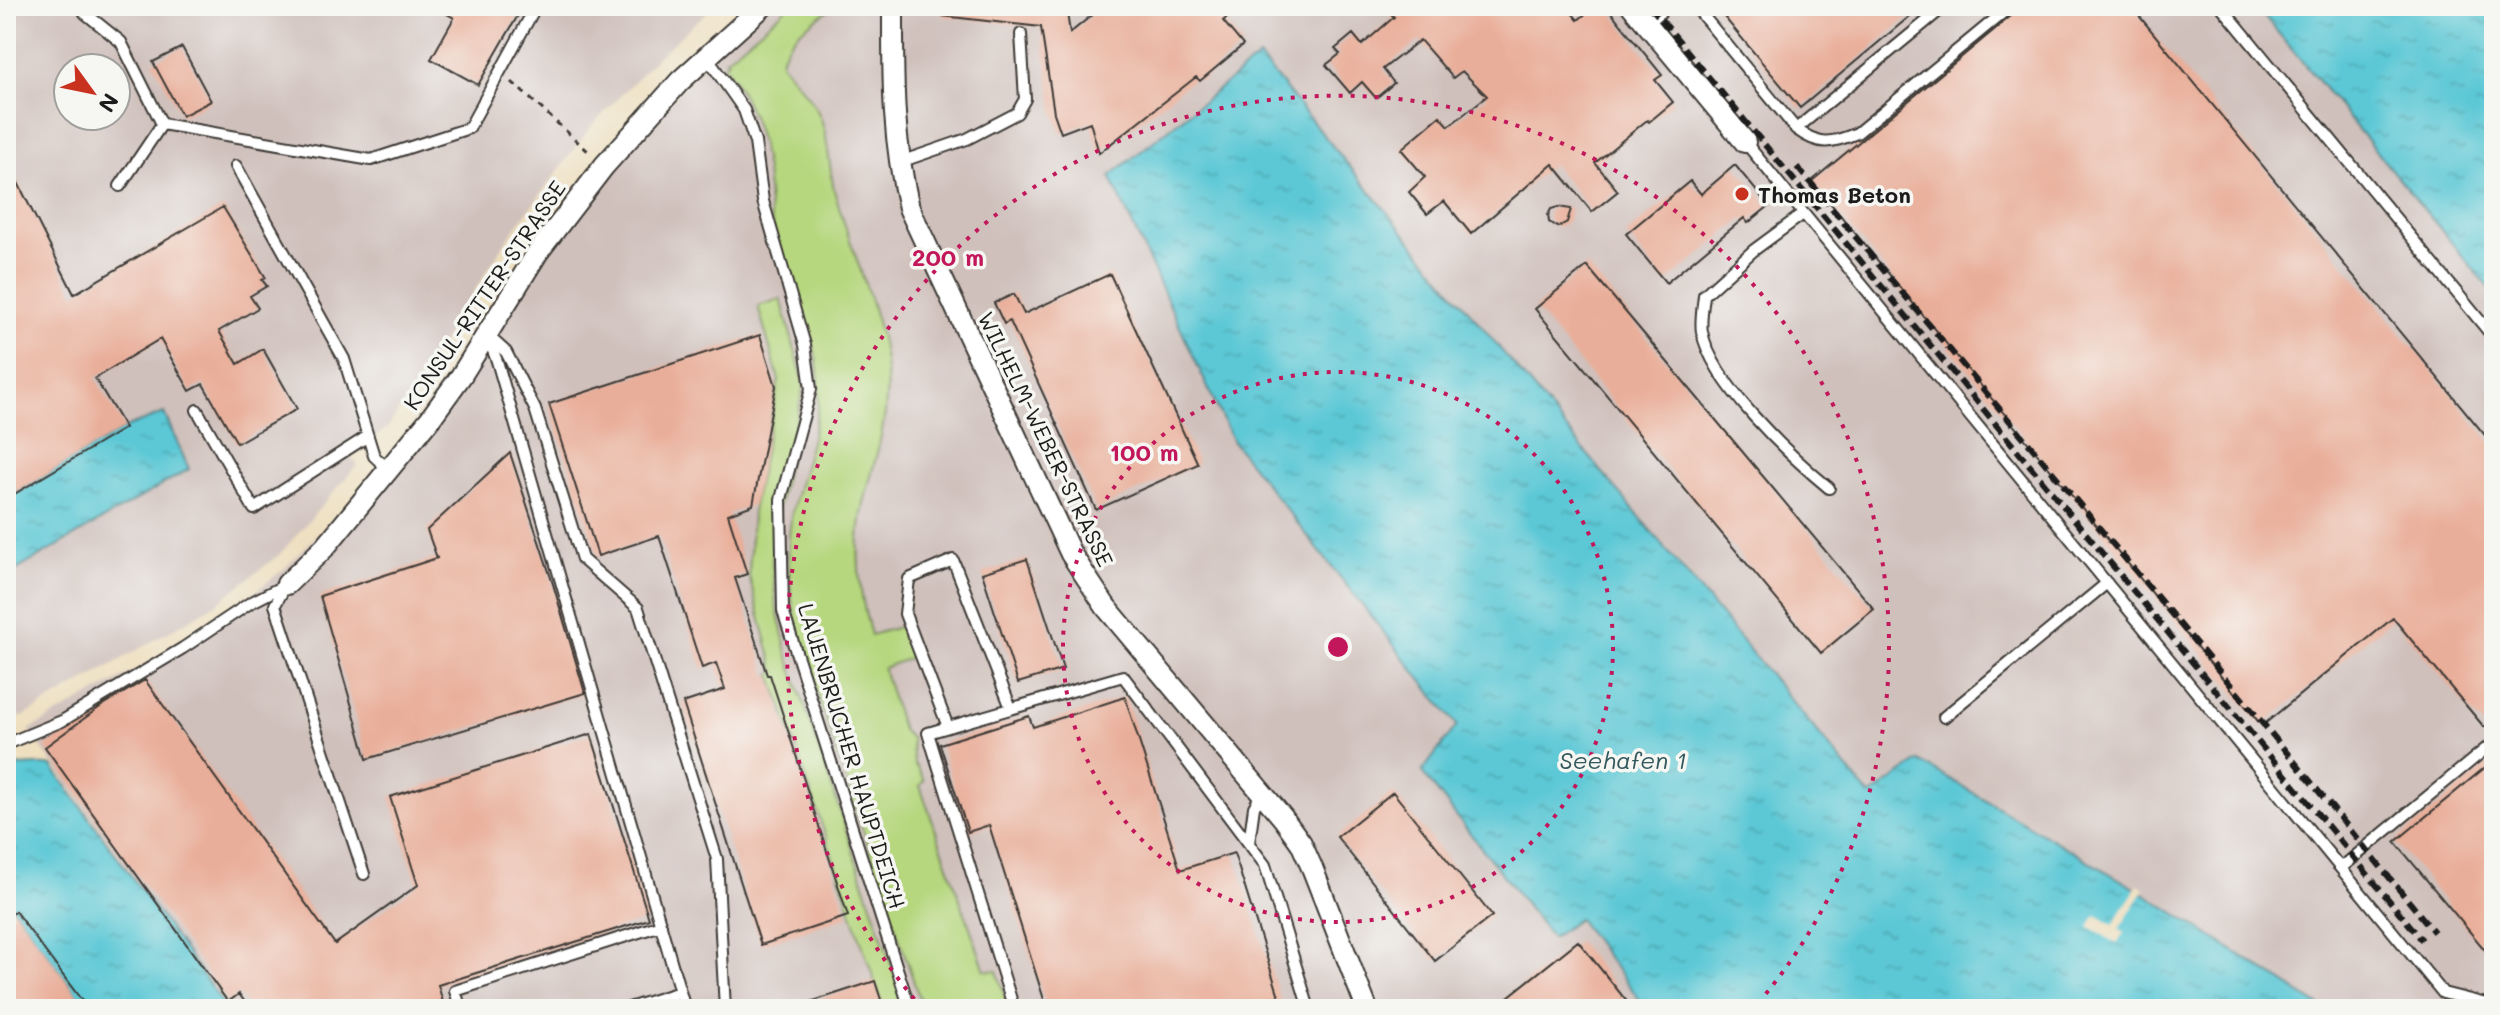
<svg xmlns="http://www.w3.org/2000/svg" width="2500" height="1015" viewBox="0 0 2500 1015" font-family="Mali,sans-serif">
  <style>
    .industrial { fill: #cfc0bb; fill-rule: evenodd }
    .green { fill: #b6d77e; stroke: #697a4d; stroke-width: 2 }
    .water { fill: url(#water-ripples); stroke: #3c7278; stroke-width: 2 }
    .pier { fill: #eedfbf }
    .building { fill: #e9ae99 }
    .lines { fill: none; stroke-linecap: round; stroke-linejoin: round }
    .lane-casing { stroke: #3c3934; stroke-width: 14 }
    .street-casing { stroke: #3c3934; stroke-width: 24 }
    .path { stroke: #3c3934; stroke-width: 3; stroke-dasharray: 6 6; stroke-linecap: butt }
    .lane { stroke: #fff; stroke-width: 10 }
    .street { stroke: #fff; stroke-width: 20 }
    .rail { stroke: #1c1c1c; stroke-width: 6; stroke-dasharray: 12 6; stroke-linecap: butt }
    .ring { fill: none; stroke: #c2185b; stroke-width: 4; stroke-dasharray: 4 8 }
    .poi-dot { fill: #c8321e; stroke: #f6f6f2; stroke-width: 3 }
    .labels { text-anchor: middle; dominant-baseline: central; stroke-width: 7; stroke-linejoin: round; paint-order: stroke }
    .poi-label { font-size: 22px; font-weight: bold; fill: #1c1c1c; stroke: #f6f6f2; text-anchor: start }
    .street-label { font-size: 22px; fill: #1c1c1c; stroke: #f6f6f2 }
    .water-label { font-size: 24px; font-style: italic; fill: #32585d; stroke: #f6f6f2 }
    .centre { fill: #c2185b; stroke: #f6f6f2; stroke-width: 4 }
    .ring-label { font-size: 24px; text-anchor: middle; font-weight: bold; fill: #c2185b; stroke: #f6f6f2; stroke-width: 7; stroke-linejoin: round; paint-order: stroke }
  </style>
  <defs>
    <pattern id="water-ripples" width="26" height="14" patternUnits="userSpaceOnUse" patternTransform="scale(2)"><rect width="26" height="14" fill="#5cc8d5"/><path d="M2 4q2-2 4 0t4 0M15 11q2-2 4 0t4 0" fill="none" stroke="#4fabb6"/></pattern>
  </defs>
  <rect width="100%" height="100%" fill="#f6f6f2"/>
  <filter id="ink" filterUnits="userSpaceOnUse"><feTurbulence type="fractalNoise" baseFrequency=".0125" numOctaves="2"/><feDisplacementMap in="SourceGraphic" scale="16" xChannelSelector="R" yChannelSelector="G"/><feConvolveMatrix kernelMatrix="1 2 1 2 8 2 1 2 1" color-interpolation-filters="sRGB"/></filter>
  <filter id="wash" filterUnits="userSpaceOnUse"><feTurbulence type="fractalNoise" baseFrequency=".006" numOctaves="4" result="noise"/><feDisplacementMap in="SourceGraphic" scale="32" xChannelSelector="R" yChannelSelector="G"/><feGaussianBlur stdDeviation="1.8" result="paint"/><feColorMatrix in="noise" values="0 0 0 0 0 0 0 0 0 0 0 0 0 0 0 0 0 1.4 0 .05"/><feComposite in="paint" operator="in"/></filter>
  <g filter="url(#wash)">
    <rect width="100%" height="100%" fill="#eedfbf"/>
    <path class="industrial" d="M 6,6 L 714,6 L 657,57 L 590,128 L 508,238 L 389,426 L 351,458 L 358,464 L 280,554 L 216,604 L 21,718 L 6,698 L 6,576 L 188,469 L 163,413 L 125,428 L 6,499 ZM 68,68 L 116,68 L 116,116 L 68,116 Z
      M 753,6 L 2256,6 L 2494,294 L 2494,1009 L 2324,1009 L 2150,897 L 1920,761 L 1870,796 L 1466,309 L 1233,442 L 1457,725 L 1553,938 L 1577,919 L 1643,1004 L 1638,1009 L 227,1009 L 29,730 L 152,661 L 233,609 L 285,568 L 359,492 L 415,423 L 496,304 Z"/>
    <path class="green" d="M 789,6 L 836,6 C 816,18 784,38 781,62 C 794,82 815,99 822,122 C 829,143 829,167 834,189 C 851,258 892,328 886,401 C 884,436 872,469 864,503 C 854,548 858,592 871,635 L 902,626 L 912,657 L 883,668 L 902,730 L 911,738 L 914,763 L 924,780 L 920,786 L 985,970 L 997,971 L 1009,1009 L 923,1009 L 803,652 C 792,609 784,563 791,519 C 798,475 821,428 819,383 C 817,326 784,274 771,220 C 768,204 768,187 766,171 C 761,132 748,98 724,65 L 728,61 L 726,59 Z
      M 781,299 L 804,383 L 777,514 L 772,562 L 776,605 L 787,653 L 906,1009 L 884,1009 L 771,674 L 775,672 L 749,576 L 752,512 L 779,380 L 758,306 Z"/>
    <path class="water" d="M 2256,6 L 2494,6 L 2494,294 Z
      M 1259,57 L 1870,796 L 1919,761 L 2150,897 L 2324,1009 L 1638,1009 L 1643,1004 L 1578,919 L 1552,938 L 1422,772 L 1457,725 L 1233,442 L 1110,176 Z
      M 164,413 L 189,469 L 6,576 L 6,499 L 125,428 Z
      M 6,758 L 10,764 C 24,769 37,762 52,766 L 227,1009 L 88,1009 L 6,899 Z"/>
    <path class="pier" d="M 2138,885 L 2145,889 L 2119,929 L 2124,933 L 2117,944 L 2089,926 L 2096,915 L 2113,925 Z"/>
    <g id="blocks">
      <path class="building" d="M 433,6 L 498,6 L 517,17 L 478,85 L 431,59 L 454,18 Z
        M 943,6 L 1066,6 L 1070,33 L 1103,6 L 1241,6 L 1223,21 L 1243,45 L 1200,81 L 1196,77 L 1099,153 L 1090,122 L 1061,133 L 1054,113 L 1041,27 L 943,16 Z
        M 1384,6 L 1566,6 L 1578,20 L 1595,6 L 1606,6 L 1662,75 L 1655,80 L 1673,102 L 1649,122 L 1647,120 L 1595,163 L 1618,191 L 1592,212 L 1553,164 L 1471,234 L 1444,201 L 1427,214 L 1409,192 L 1425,177 L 1401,149 L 1440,116 L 1449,126 L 1487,96 L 1462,71 L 1453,78 L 1420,40 L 1383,69 L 1394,83 L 1376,98 L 1362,82 L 1350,93 L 1326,65 L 1340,54 L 1335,49 L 1353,34 L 1362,45 L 1394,17 Z
        M 1715,6 L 1922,6 L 1800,108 Z
        M 2023,6 L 2131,6 L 2494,446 L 2494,719 L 2484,727 L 2393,618 L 2262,726 L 1812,181 Z
        M 182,47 L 211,101 L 182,116 L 153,62 Z
        M 6,159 L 74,294 L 223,207 L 266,278 L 262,280 L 267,286 L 250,296 L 258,308 L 219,331 L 238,364 L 263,349 L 297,409 L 237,443 L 203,384 L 190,391 L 160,339 L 95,378 L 125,428 L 6,499 Z
        M 1735,165 L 1769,206 L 1748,223 L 1744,218 L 1666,283 L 1626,234 L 1690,181 L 1701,194 Z
        M 1558,207 L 1571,209 L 1567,222 L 1558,227 L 1549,222 L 1548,215 L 1551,209 Z
        M 1587,266 L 1874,609 L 1821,653 L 1535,309 Z
        M 1110,274 L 1198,464 L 1096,510 L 1010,321 L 1004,324 L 994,303 L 1014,294 L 1024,314 Z
        M 760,335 L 776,386 L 753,505 L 728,514 L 747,574 L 735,578 L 767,675 L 770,675 L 848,916 L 761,945 L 683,703 L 725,689 L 716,663 L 702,668 L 659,536 L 598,556 L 549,404 Z
        M 510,453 L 553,584 L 585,693 L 367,759 L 320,596 L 437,558 L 427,530 Z
        M 1027,559 L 1063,669 L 1018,683 L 982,573 Z
        M 145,680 L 335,944 L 418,885 L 390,797 L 591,734 L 649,919 L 438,985 L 445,1009 L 250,1009 L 239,994 L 228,1002 L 45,747 L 100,707 Z
        M 1125,697 L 1180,870 L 1234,853 L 1283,1009 L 1047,1009 L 989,825 L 968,832 L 940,744 L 1029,716 L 1033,727 Z
        M 2494,760 L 2494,961 L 2395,842 Z
        M 1393,792 L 1492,916 L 1435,961 L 1337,837 Z
        M 15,911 L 88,1009 L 19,1009 L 6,987 L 6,919 Z
        M 1578,941 L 1633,1009 L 1493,1009 Z
        M 875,981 L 884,1009 L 799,1009 L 798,1006 Z"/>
    </g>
  </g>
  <g filter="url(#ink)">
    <use href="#blocks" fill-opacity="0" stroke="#3c3934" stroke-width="2"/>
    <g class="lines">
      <defs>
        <path id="lane" d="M 81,6 L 85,13 L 121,42 L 162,124 L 120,186
          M 1695,6 L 1796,129 L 1945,6
          M 2221,6 L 2494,338
          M 1647,24 L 1668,6
          M 706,56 L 744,110 L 755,142 L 763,201 L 805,345 L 811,389 L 781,499 L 783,611 L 910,1009
          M 162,124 L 371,160 L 469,128 L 536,6
          M 1796,129 C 1819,146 1831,144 1857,133 L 2011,6
          M 1745,142 L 2443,993 L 2494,1006
          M 900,162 L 967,139 L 1017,113 L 1025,99 L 1021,34
          M 236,166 L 344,359 L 374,456 L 390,471
          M 1803,214 L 1754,250 L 1704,295 C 1703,306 1700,321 1702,332 C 1712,383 1789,455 1829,488
          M 487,335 L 506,352 L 535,409 L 582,559 L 638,608 L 717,859 L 725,1009
          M 487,336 L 497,361 L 685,1009
          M 197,410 L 254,509 L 368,436
          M 286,585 L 275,605 L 364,874
          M 1944,717 L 2107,583
          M 948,727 L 905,614 L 909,579 L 953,560 L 1011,708
          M 6,744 L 62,721 L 183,648 L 250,603 L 287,584
          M 1249,843 L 1254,807 L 1262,793
          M 2341,868 L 2494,742
          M 461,1009 L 455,991 L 661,925
          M 626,1009 L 680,992
          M 1014,1009 L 928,733 L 1123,676 L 1265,865 L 1309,1009"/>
        <path id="street" d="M 893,6 C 893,79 892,136 909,208 L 1071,554 L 1106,607 L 1283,818 L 1301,843 L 1313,870 L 1367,1009
          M 1632,6 L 1745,142
          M 287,584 L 325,547 L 430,419 L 461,376 L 538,252 L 604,166 L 680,81 L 763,6"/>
      </defs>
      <use href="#lane" class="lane-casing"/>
      <use href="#street" class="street-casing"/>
      <path class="path" d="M 512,82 L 589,152"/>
      <use href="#lane" class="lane"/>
      <use href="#street" class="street"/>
      <path class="rail" d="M 1650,6 L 2422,940
        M 1797,167 L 2261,721 L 2434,932"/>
    </g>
  </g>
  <g class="ring">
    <circle cx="1338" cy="647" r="275"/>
    <path d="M922 1008A551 551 0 1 1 1754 1008"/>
  </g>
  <circle class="poi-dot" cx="1742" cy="194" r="8"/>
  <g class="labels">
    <g class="poi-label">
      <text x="1758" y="194">Thomas Beton</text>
    </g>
    <g class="street-label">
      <text transform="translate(484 295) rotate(-56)">KONSUL-RITTER-STRASSE</text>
      <text transform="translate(1046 439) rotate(64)">WILHELM-WEBER-STRASSE</text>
      <text transform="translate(852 756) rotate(73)">LAUENBRUCHER HAUPTDEICH</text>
    </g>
    <g class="water-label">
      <text x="1623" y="759">Seehafen 1</text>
    </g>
  </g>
  <circle cx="1338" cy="647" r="12" class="centre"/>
  <g class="ring-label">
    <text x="948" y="266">200 m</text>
    <text x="1144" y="461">100 m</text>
  </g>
  <rect width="2500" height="1015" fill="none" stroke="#f6f6f2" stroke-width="32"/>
  <g transform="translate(92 92) rotate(123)"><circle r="38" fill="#f6f6f2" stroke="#9f9f9c" stroke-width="2"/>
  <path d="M0-6L14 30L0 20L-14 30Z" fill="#c8321e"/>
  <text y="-12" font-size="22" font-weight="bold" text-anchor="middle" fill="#1c1c1c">N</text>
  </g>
</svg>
